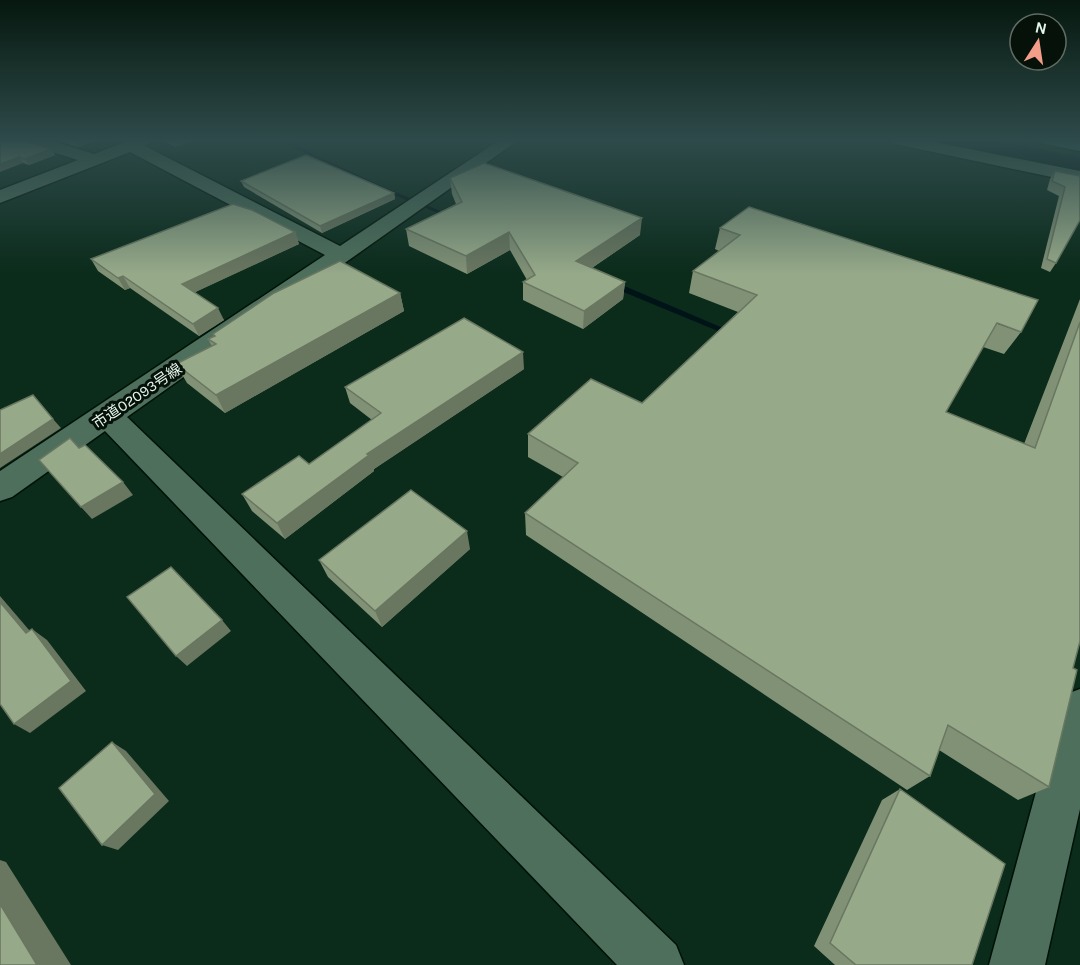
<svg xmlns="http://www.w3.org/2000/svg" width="1080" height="965" viewBox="0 0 1080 965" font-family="Karla,'Noto Sans JP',sans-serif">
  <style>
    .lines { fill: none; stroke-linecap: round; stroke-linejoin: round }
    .stream { fill: #001418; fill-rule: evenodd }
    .river { fill: #001418; fill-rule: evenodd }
    .minor-casing { stroke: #001207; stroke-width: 3 }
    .trunk-casing { stroke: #001207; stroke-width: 3 }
    .minor { fill: #4e6f5c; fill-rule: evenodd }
    .trunk { fill: #388e80; fill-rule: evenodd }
    .wall { fill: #819176 }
    .shaded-wall { fill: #697660 }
    .building { fill: #96a989; stroke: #697660; stroke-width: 1.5 }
    .labels { text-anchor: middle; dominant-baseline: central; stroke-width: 6; stroke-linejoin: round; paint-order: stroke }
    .far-street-label { font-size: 15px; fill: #e5f7ec; stroke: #051109 }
  </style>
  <rect width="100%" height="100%" fill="#0b2b1b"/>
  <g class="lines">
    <path class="stream" d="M 275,139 L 282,139 L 379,185 L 457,218 L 452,219 L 375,187 Z
      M 609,282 L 615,282 L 737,334 L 733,336 L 730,336 L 609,286 Z"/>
    <path class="river" d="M 924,139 L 989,139 L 1080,157 L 1080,177 L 940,149 L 929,146 Z"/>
    <defs>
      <path id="minor" d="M 21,139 L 46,139 L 94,154 L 133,139 L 156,139 L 145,146 L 340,246 L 501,139 L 520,139 L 127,417 L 676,945 L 684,965 L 617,965 L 105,431 L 12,497 L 0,501 L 0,471 L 325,255 L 130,152 L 0,203 L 0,190 L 78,160 L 23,143 Z
        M 887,139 L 919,139 L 1080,171 L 1080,183 L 895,144 Z
        M 1080,689 L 1080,809 L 1045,965 L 989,965 L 1058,711 L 1064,695 Z"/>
      <path id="trunk" d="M 1038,139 L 1080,141 L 1080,151 L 1040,143 Z"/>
    </defs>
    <use href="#minor" class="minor-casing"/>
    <use href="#trunk" class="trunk-casing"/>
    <use href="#minor" class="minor"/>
    <use href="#trunk" class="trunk"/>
  </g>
  <path class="wall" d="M 0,139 L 51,149 L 55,155 L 29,165 L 23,163 Z
    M 53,139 L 99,139 L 78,147 Z
    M 161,139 L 198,139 L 175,147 Z
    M 1055,171 L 1080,176 L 1056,263 L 1050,272 L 1041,268 L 1059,196 L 1047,190 L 1050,179 Z
    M 450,178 L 640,235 L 592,268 L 625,282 L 623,299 L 583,329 L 523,300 L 523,282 L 527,280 L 510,250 L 467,274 L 409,246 L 406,229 L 456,204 L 452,194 Z
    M 241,181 L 394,193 L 395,199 L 322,233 L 244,187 Z
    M 720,228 L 1021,332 L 1004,354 L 983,347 L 946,412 L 1024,444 L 1080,299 L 1080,641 L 1073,668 L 1049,787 L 1018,800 L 939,750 L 930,776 L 907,790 L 526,535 L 525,513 L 563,477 L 528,457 L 528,434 L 642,403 L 738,312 L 689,293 L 693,271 L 719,251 L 715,249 Z
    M 295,232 L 299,244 L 195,292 L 224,320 L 199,336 L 130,288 L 125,290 L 98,271 L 91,259 Z
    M 400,293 L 404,311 L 225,413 L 187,383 L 176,364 L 212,346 L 208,339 L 214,336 L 213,334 Z
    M 524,369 L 374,469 L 374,471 L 285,539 L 252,511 L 242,494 L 309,464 L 372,420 L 350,403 L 345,387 Z
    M 470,549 L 382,627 L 328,577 L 319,560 Z
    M 900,789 L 972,965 L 835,965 L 814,946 L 882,800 Z"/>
  <path class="shaded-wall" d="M 78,139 L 99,139 L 78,147 L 75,140 Z
    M 177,139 L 198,139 L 175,147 L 172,141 Z
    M 51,149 L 55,155 L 29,165 L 25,159 Z
    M 19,157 L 23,163 L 0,172 L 0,164 Z
    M 394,193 L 395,199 L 322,233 L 320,226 Z
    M 642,218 L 640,235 L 575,279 L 576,261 Z
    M 295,232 L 299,244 L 187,296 L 182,284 Z
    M 509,232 L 510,250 L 467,274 L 466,256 Z
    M 123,276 L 130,288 L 125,290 L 118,278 Z
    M 625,282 L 623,299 L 583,329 L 584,311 Z
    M 400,293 L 404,311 L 225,413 L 216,395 Z
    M 218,308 L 224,320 L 199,336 L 193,324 Z
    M 523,352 L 524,369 L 374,469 L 374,471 L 285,539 L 277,523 L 367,454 Z
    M 53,419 L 61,428 L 0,468 L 0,454 Z
    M 123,482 L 133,495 L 92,519 L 81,507 Z
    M 467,531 L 470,549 L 382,627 L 375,611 Z
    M 0,596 L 41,644 L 26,633 L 0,602 Z
    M 222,620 L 231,631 L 187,666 L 176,656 Z
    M 32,629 L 47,640 L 86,691 L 30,733 L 14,724 Z
    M 112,742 L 126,751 L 169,801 L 118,850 L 102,845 Z
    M 0,860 L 6,862 L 71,965 L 37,965 L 0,904 Z"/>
  <path class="building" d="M 0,139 L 19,139 L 51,149 L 25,159 L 19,157 L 0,164 Z
    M 306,155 L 394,193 L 320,226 L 241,181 Z
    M 484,163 L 642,218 L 576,261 L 625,282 L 584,311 L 523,282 L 535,275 L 509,232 L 466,256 L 406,229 L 462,202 L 450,178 Z
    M 1055,171 L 1080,176 L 1080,220 L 1056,263 L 1047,259 L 1065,187 L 1052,181 Z
    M 233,204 L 252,210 L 295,232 L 182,284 L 218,308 L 193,324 L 123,276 L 118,278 L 91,259 Z
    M 749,207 L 1038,300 L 1021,332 L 997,323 L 946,412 L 1035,448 L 1080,322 L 1080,641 L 1073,668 L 1077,670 L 1049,787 L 948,725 L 930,776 L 525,513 L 578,463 L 528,434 L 591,379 L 642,403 L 757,295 L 693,271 L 740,235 L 720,228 Z
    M 340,261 L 400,293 L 216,395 L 176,364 L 216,344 L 208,339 L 215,336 L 213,334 L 274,293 Z
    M 464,318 L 523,352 L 367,454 L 369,455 L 277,523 L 242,494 L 299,456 L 309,464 L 381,413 L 345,387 Z
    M 33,395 L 53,419 L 0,454 L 0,410 Z
    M 70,438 L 79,448 L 85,445 L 123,482 L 81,507 L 39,460 Z
    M 411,490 L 467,531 L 375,611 L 319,560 Z
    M 171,567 L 222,620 L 176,656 L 127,597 Z
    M 0,602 L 26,633 L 32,629 L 71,681 L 14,724 L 0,704 Z
    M 112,742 L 155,794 L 102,845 L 59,788 Z
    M 900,789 L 1005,864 L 972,965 L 856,965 L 830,943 Z
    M 0,904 L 37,965 L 0,965 Z"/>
  <linearGradient id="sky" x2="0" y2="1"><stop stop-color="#06180f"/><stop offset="0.51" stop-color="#2e4a4a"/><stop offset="1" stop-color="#2e4a4a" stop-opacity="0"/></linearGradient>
  <rect width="1080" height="274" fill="url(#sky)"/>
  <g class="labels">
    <g class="far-street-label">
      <text transform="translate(137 396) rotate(-34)">市道02093号線</text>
    </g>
  </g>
  <g transform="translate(1038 42) rotate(12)"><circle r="28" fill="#051109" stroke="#5f6d64" stroke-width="1.5"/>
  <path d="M0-4.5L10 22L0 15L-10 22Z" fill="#f49e8a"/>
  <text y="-9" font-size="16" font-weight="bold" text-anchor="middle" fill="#e5f7ec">N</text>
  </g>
</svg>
